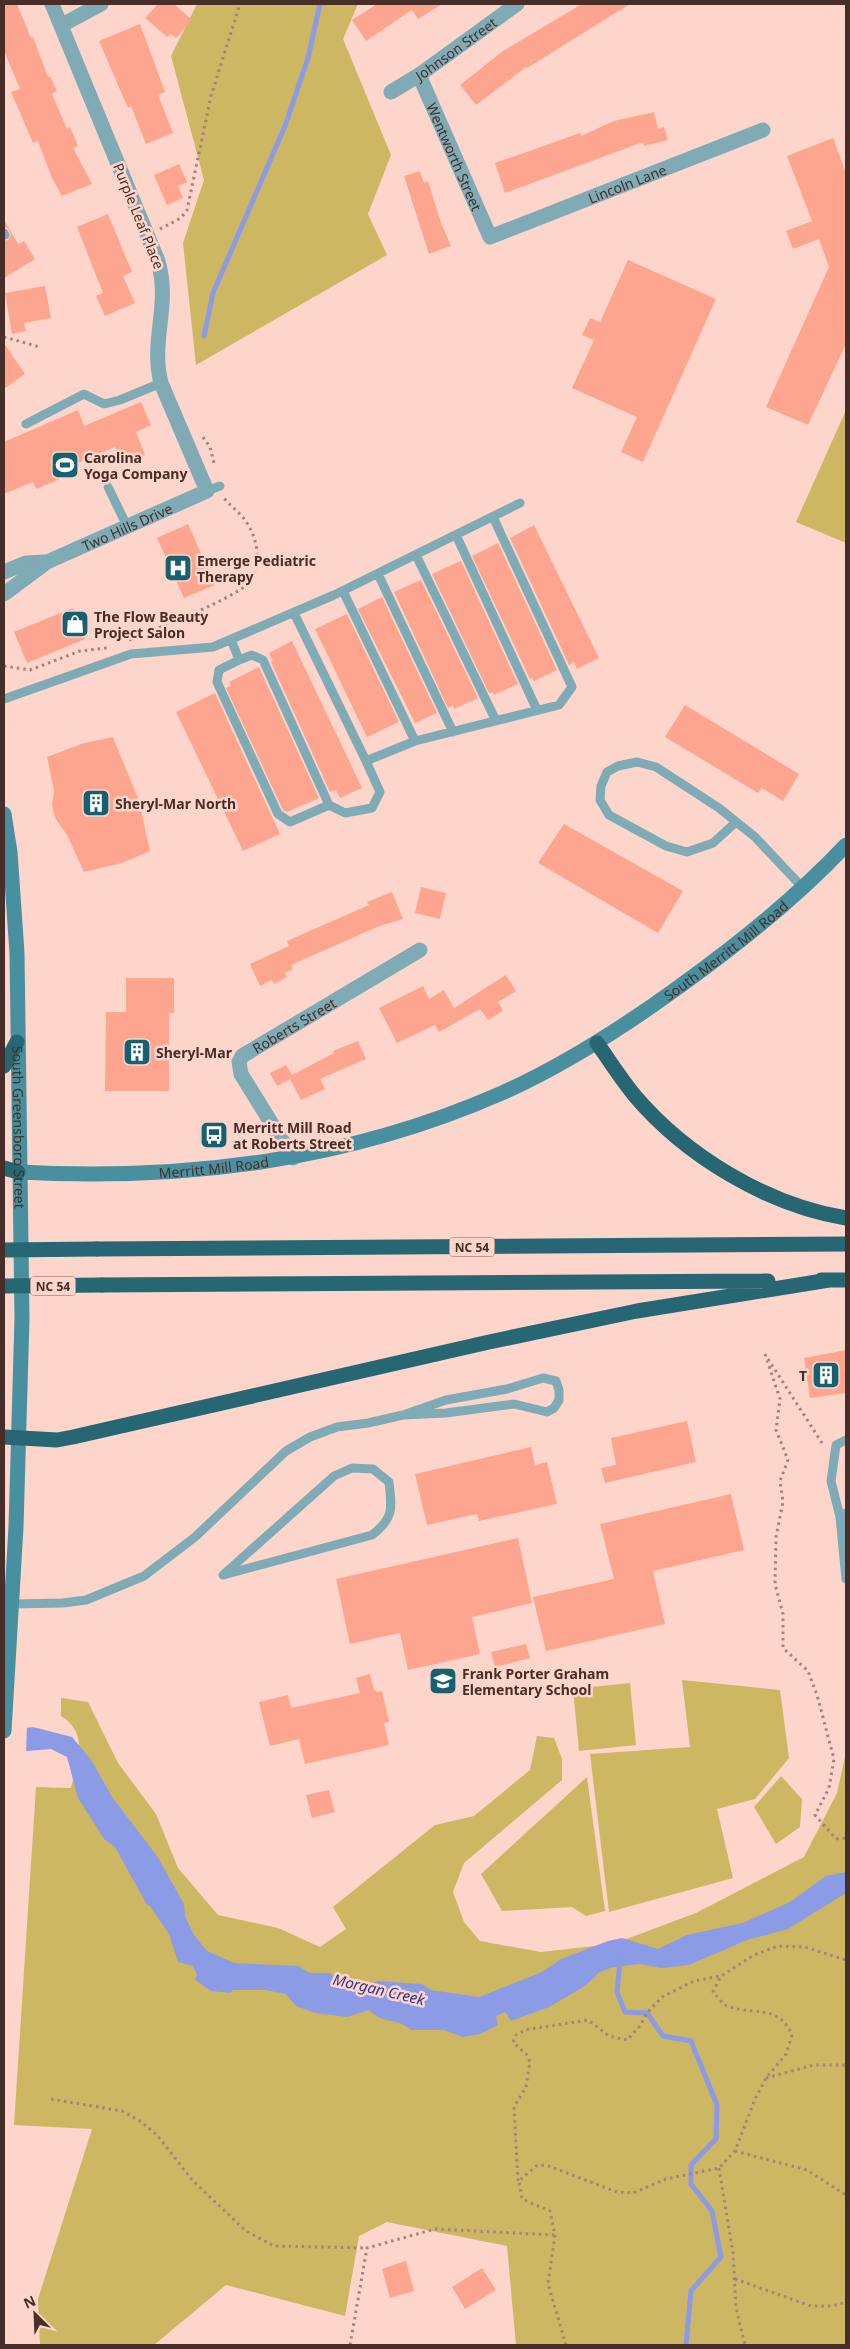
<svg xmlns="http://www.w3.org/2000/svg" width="850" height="2349" viewBox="0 0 850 2349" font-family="'Noto Sans',sans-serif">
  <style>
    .green { fill: #ceb762 }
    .water { fill: #8b9be6 }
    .pier { fill: #fdd5cb }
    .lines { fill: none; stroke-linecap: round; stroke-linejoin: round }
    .stream { stroke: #8b9be6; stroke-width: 5 }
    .building { fill: #fea58f }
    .path { stroke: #a3837b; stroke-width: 3; stroke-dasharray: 2.5 4; stroke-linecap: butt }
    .lane { stroke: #7eabb5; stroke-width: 9 }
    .street { stroke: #7eabb5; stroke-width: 15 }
    .secondary { stroke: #4890a0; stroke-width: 15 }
    .highway { stroke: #276673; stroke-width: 15 }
    .highway-bridge { stroke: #276673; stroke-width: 15 }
    .labels { text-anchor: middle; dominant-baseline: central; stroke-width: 5; stroke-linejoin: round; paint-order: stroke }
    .shield { fill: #fdd5cb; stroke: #7e6059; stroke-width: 1 }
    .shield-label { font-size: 12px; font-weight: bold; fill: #472e28 }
    .street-label { font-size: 14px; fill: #472e28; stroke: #fdd5cb }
    .poi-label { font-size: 14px; font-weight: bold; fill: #472e28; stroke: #fdd5cb; text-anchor: start }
    .water-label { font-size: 15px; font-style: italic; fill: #2f358b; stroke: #fdd5cb }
  </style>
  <rect width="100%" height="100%" fill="#fdd5cb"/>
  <path class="green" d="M 197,4 L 358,4 L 343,39 L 391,155 L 368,214 L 387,255 L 196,365 L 183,243 L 204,180 L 171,56 Z
    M 846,410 L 846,543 L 796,522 Z
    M 682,1680 L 780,1690 L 789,1758 L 755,1799 L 717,1809 L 733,1878 L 609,1912 L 590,1754 L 690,1747 Z
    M 630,1683 L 636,1745 L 579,1751 L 573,1689 Z
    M 61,1698 L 88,1702 L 118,1763 L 156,1814 L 178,1868 L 218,1915 L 278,1928 L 320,1947 L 346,1929 L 333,1907 L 435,1825 L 474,1816 L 530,1770 L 537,1736 L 554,1738 L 562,1759 L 562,1780 L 464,1863 L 453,1892 L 464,1922 L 480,1941 L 541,1952 L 613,1944 L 696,1913 L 804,1857 L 837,1793 L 846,1752 L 846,2345 L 516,2345 L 507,2246 L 387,2222 L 359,2236 L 345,2316 L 226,2285 L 154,2345 L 40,2345 L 38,2299 L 92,2129 L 14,2125 L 36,1787 L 71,1788 C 77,1760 90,1734 61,1716 Z
    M 781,1776 L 802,1799 L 800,1827 L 776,1844 L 754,1807 Z
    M 587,1777 L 605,1911 L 586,1916 L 572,1907 L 502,1911 L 481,1874 Z"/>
  <path class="water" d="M 33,1727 L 72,1737 L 92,1761 L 112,1797 L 157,1856 L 184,1904 L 185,1916 L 194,1935 L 207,1951 L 234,1963 L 298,1966 L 310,1973 L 330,1973 L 343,1984 L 360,1988 L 378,1981 L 422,1984 L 431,1990 L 479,1997 L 542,1972 L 561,1959 L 608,1941 L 622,1938 L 658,1949 L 687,1935 L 743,1923 L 790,1902 L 826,1876 L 846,1872 L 846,1893 L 788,1929 L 747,1940 L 689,1965 L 661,1968 L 640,1964 L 613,1967 L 600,1972 L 585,1986 L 549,2007 L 511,2021 L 505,2012 L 496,2016 L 498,2025 L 480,2034 L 463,2037 L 444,2030 L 411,2030 C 396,2017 384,2025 369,2010 L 347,2017 L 315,2013 L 296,2006 L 286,1994 L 265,1990 L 233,1990 L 230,1993 L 211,1991 L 195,1980 L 197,1975 L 193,1966 L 178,1962 L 169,1934 L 150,1906 L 147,1905 L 115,1847 L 104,1839 L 78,1798 L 67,1757 L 51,1749 L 4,1753 L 4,1731 Z"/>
  <path class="pier" d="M 27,1725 L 26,1754 L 4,1756 L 4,1728 Z"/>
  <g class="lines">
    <path class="stream" d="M 204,336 L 213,293 L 285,126 L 308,58 L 320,4
      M 620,1961 L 617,1992 L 625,2012 L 647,2013 L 663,2036 L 691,2041 L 717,2105 L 716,2139 L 691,2165 L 691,2184 L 712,2211 L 721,2257 L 691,2291 L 686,2345"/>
  </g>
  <path class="building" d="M 4,4 L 17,4 L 31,38 L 33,37 L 48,77 L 50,76 L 57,91 L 52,94 L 67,129 L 70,127 L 78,146 L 73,148 L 92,184 L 62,196 L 52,178 L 38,141 L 33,143 L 11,92 L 20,89 L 4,51 Z
    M 158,4 L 174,4 L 192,20 L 176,38 L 171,34 L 167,37 L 145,18 Z
    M 377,4 L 442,4 L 418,19 L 412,10 L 366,41 L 352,20 Z
    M 582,4 L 630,4 L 527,68 L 526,67 L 476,105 L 460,85 L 503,51 Z
    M 140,24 L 165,92 L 158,95 L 173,133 L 146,144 L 131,106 L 128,108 L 99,41 Z
    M 654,112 L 658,129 L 664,127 L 668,140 L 644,146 L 643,142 L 505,193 L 495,163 L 580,133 L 581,136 L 614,121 Z
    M 833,138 L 846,173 L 846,344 L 808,425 L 766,407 L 829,267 L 819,239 L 793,249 L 786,231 L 812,221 L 787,156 Z
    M 179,164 L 187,182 L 178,186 L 183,198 L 167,205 L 154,175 Z
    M 420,171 L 424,183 L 428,181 L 440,220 L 451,246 L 429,254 L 404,176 Z
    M 108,214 L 132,272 L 123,276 L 135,303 L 105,316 L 96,296 L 103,293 L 77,227 Z
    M 4,220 L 18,244 L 24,241 L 35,259 L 4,278 L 4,241 L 8,240 L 11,235 L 8,228 L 4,227 Z
    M 628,260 L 716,299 L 643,462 L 621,452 L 637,417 L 572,388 L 594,340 L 582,335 L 590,318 L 600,322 Z
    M 45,286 L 51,318 L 24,323 L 26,331 L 12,334 L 5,293 Z
    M 4,343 L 25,374 L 4,389 Z
    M 141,402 L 151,425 L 136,432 L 145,455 L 123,464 L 115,447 L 57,472 L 60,479 L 36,489 L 33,482 L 4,494 L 4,442 L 78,410 L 84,426 Z
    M 188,524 L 215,585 L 184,598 L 157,538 Z
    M 534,525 L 599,658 L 577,669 L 574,662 L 569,665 L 510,538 Z
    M 498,543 L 557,670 L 534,681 L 532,678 L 530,679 L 472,556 Z
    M 461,561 L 518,684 L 494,695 L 493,692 L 489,693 L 432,574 Z
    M 421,580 L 478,698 L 454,709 L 453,705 L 448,708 L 394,592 Z
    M 382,597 L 437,713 L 415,723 L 358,609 Z
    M 73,608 L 85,639 L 27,663 L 14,632 Z
    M 347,614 L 399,722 L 367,737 L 315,629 Z
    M 292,641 L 362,788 L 340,798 L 336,790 L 330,792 L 271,662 L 273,661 L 269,653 Z
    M 259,667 L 319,798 L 287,812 L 283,810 L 226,688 L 231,686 L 229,682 Z
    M 215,693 L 280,834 L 243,851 L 176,712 Z
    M 685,705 L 799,774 L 783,801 L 762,788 L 758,793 L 665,737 Z
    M 113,737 L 139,801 L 150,851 L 122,863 L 84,872 L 67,835 L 55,818 L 52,805 L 54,791 L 47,757 L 84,743 Z
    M 564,824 L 683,891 L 658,933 L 538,863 Z
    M 421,887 L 446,893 L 440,919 L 415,913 Z
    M 392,892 L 403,919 L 377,927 L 291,965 L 293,969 L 285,973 L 287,977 L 274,984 L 272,980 L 260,986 L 250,964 L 289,946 L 287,941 L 369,905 L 367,902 Z
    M 506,975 L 516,991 L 498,1002 L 503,1011 L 488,1020 L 480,1009 L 439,1032 L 435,1025 L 397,1043 L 379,1008 L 423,986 L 429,999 L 444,990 L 454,1008 Z
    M 126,978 L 174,978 L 174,1013 L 169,1013 L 169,1091 L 105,1091 L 106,1012 L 126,1012 Z
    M 358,1041 L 366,1059 L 320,1079 L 325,1089 L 301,1100 L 290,1079 L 277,1086 L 270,1073 L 286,1065 L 292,1075 L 334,1053 L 333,1051 Z
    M 846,1350 L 846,1393 L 810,1398 L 804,1358 Z
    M 687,1421 L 696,1462 L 605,1483 L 601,1468 L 616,1465 L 611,1438 Z
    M 531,1447 L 535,1465 L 547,1462 L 557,1504 L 479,1521 L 477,1514 L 427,1525 L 415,1474 Z
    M 731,1494 L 744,1550 L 653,1571 L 665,1624 L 546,1651 L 533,1597 L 614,1579 L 600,1524 Z
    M 518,1538 L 532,1603 L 472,1617 L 480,1654 L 408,1670 L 400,1633 L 350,1644 L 336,1579 Z
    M 526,1644 L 530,1658 L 495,1667 L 491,1652 Z
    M 370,1674 L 374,1690 L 377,1692 L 382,1691 L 389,1722 L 384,1723 L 389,1745 L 305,1764 L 299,1739 L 270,1746 L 259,1702 L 288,1695 L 291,1708 L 360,1693 L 356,1678 Z
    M 329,1790 L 335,1812 L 312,1818 L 306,1795 Z
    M 406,2261 L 414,2291 L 390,2298 L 382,2269 Z
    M 482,2268 L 496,2290 L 465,2309 L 452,2287 Z"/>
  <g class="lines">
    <path class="path" d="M 160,229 L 181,218 L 187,210 L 211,96 L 240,4
      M 4,337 L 40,347
      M 203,437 L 210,447 L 214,463
      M 129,640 C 152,630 238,598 250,581 C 262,565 258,540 247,523 C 241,513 231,507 224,498
      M 4,666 L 30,670 L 80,651 L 107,648
      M 765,1354 L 780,1399 L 776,1430 L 788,1460 L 780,1481 L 783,1502 L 776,1537 L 775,1584 L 783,1614 L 783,1648 L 808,1671 L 817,1695 L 834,1759 L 829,1788 L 815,1815 L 836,1839 L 846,1838
      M 768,1359 L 824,1446
      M 766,2078 L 814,2065 L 846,2065
      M 51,2099 L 122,2111 L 140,2121 L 157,2135 L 193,2181 L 246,2231 L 274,2246 L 367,2248
      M 735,2151 L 807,2170 L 846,2195
      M 719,2168 L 733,2253 L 736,2308 L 745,2345
      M 518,2181 L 514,2107 L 526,2087 L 530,2062 L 527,2055 L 513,2042 L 516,2035 L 525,2030 L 588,2020 L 609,2036 L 627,2040 L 640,2026 L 647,2013 L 662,1997 L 694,1981 L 720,1976
      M 735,2279 L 811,2306 L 832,2306 L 846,2302
      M 350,2345 L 367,2248 L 435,2229 L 555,2235
      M 566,2345 L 548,2284 L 555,2235 L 550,2211 L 522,2199 L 519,2181 L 536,2166 L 546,2165 L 617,2192 L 633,2193 L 666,2179 L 719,2168 L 735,2151 L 755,2099 L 766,2078 L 786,2054 L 792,2035 C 778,2003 753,2016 727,2006 C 722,2004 717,1996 713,1992 L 721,1976 L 754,1955 L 778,1946 L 805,1947 L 846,1960"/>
    <path class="lane" d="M 4,233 L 5,235
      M 26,424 L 84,394 L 104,404 L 120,400 L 161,383
      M 108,487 L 127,526
      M 207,491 L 220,486
      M 456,535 L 537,710
      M 416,555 L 496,721
      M 378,574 L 453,732
      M 294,613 L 366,761 L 415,741 L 343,591
      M 231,639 L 239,660 L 219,670 L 217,682 L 278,814 L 290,822 L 329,805
      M 239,660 L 252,655 L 263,660 L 329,805 L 345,813 L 372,808 L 380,792 L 366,761
      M 4,699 L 131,654 L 213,647 L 334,595 L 520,503
      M 415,741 L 559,705 L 572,687 L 493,517
      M 736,822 L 713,843 L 687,852 L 666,846 L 609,815 L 600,800 L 601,786 L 607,772 L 618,766 L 637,762 L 656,767 L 719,808 L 755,837 L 803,888
      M 846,1440 L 836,1445 L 831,1481 L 840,1517 L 846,1513
      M 352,1468 L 373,1469 L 389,1482 C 392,1509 394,1518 372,1535 L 223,1575 L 334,1476 Z
      M 840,1517 L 846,1579
      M 12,1604 L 63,1603 L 86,1600 L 144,1576 L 195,1537 L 286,1451 L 310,1437 L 337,1427 L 368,1423 L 403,1415 L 446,1400 L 507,1389 L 543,1378 L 556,1381 L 559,1390 L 559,1400 L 554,1408 L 547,1412 L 514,1404 L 446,1413 L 403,1415"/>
    <g class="street">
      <path d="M 62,25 L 101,4"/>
      <path id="s1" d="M 419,75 L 490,237 L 763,130"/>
      <path id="s2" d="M 391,92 L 419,75 L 517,4"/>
      <path d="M 4,572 L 26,563 L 45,562"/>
      <path id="s3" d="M 4,594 L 47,562 L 207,491 L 161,383 C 150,339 171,306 158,261 L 52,4"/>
      <path id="s4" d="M 293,1158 L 241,1074 L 239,1062 L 242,1056 L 420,950"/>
    </g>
    <g class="secondary">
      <path id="s5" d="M 4,814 L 10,852 L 17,953 L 22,1318 L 16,1527 L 4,1731"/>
      <path id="s6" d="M 18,1172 C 186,1181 347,1161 502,1093 C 565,1065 625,1026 680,986 C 740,943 796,898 846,845"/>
    </g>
    <path class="highway" d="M 597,1043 C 609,1060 621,1079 635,1096 C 686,1156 767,1205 846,1218
      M 4,1066 L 17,1042
      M 4,1168 L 18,1172
      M 97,1249 L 846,1244
      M 821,1280 L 846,1280
      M 102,1285 L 768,1281
      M 4,1437 L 57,1440 L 73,1437 L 489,1342 L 637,1311 L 829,1280"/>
    <path class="highway-bridge" d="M 4,1250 L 97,1249
      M 4,1286 L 102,1285"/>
  </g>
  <defs>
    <symbol id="stadium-square" viewBox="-11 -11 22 22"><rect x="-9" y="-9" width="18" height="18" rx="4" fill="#17606f" stroke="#fdd5cb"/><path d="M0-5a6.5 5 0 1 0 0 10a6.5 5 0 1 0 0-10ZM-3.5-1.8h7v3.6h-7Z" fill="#fff"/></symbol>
    <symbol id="hospital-square" viewBox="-11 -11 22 22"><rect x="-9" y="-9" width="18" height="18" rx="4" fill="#17606f" stroke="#fdd5cb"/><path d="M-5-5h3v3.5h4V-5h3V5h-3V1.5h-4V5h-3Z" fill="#fff"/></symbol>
    <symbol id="shop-square" viewBox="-11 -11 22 22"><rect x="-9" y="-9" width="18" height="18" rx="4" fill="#17606f" stroke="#fdd5cb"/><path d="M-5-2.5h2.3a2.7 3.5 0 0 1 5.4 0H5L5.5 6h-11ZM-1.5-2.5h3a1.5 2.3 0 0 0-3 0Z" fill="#fff"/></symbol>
    <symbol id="building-square" viewBox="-11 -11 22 22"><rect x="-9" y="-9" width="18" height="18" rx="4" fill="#17606f" stroke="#fdd5cb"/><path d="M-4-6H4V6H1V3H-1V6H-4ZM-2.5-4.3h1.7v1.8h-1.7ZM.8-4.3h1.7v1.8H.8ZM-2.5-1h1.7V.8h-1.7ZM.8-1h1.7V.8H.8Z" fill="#fff"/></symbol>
    <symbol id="bus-square" viewBox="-11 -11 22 22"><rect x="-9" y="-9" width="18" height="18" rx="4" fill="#17606f" stroke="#fdd5cb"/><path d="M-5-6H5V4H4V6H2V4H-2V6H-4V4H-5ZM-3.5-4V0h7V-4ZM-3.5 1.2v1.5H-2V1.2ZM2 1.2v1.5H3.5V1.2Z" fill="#fff"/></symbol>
    <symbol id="school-square" viewBox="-11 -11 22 22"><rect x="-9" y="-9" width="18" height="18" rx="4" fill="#17606f" stroke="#fdd5cb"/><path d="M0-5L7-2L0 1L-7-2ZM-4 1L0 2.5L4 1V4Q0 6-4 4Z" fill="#fff"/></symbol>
  </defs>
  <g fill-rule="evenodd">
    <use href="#stadium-square" x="49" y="449" width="32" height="32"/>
    <use href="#hospital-square" x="162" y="552" width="32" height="32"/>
    <use href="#shop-square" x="59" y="608" width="32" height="32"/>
    <use href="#building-square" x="80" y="787" width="32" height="32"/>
    <use href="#building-square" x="121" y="1036" width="32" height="32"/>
    <use href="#bus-square" x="198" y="1119" width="32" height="32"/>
    <use href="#building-square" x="810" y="1359" width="32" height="32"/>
    <use href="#school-square" x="427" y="1665" width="32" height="32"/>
  </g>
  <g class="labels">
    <g class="shield">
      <rect x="449.5" y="1237.5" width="45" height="19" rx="4"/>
      <rect x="30.5" y="1276.5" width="45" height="19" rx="4"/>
    </g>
    <g class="shield-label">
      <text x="472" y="1247">NC 54</text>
      <text x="53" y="1286">NC 54</text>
    </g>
    <g class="street-label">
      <text stroke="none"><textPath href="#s2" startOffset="78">Johnson Street</textPath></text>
      <text stroke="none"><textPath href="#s1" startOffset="89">Wentworth Street</textPath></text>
      <text stroke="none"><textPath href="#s1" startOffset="324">Lincoln Lane</textPath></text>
      <text transform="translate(139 216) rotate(68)">Purple Leaf Place</text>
      <text stroke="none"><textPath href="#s3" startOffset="141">Two Hills Drive</textPath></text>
      <text stroke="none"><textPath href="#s6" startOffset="761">South Merritt Mill Road</textPath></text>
      <text stroke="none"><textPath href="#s4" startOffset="178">Roberts Street</textPath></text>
      <text stroke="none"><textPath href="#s5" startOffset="314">South Greensboro Street</textPath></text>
      <text stroke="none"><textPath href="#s6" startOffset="196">Merritt Mill Road</textPath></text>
    </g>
    <g class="poi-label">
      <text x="84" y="457">Carolina<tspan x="84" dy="16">Yoga Company</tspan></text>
      <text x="197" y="560">Emerge Pediatric<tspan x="197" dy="16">Therapy</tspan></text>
      <text x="94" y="616">The Flow Beauty<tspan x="94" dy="16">Project Salon</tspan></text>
      <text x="115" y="803">Sheryl-Mar North</text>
      <text x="156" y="1052">Sheryl-Mar</text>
      <text x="233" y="1127">Merritt Mill Road<tspan x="233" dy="16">at Roberts Street</tspan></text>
      <text x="807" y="1375" text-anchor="end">T</text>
      <text x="462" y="1673">Frank Porter Graham<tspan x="462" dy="16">Elementary School</tspan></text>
    </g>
    <g class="water-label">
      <text transform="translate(379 1989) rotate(13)">Morgan Creek</text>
    </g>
  </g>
  <rect width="850" height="2349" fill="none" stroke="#472e28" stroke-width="10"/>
  <g transform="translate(35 2314) rotate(336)" stroke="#fdd5cb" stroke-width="4" paint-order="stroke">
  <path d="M0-4L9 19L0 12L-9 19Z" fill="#472e28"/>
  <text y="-8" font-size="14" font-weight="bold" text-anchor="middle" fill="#472e28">N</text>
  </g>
</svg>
